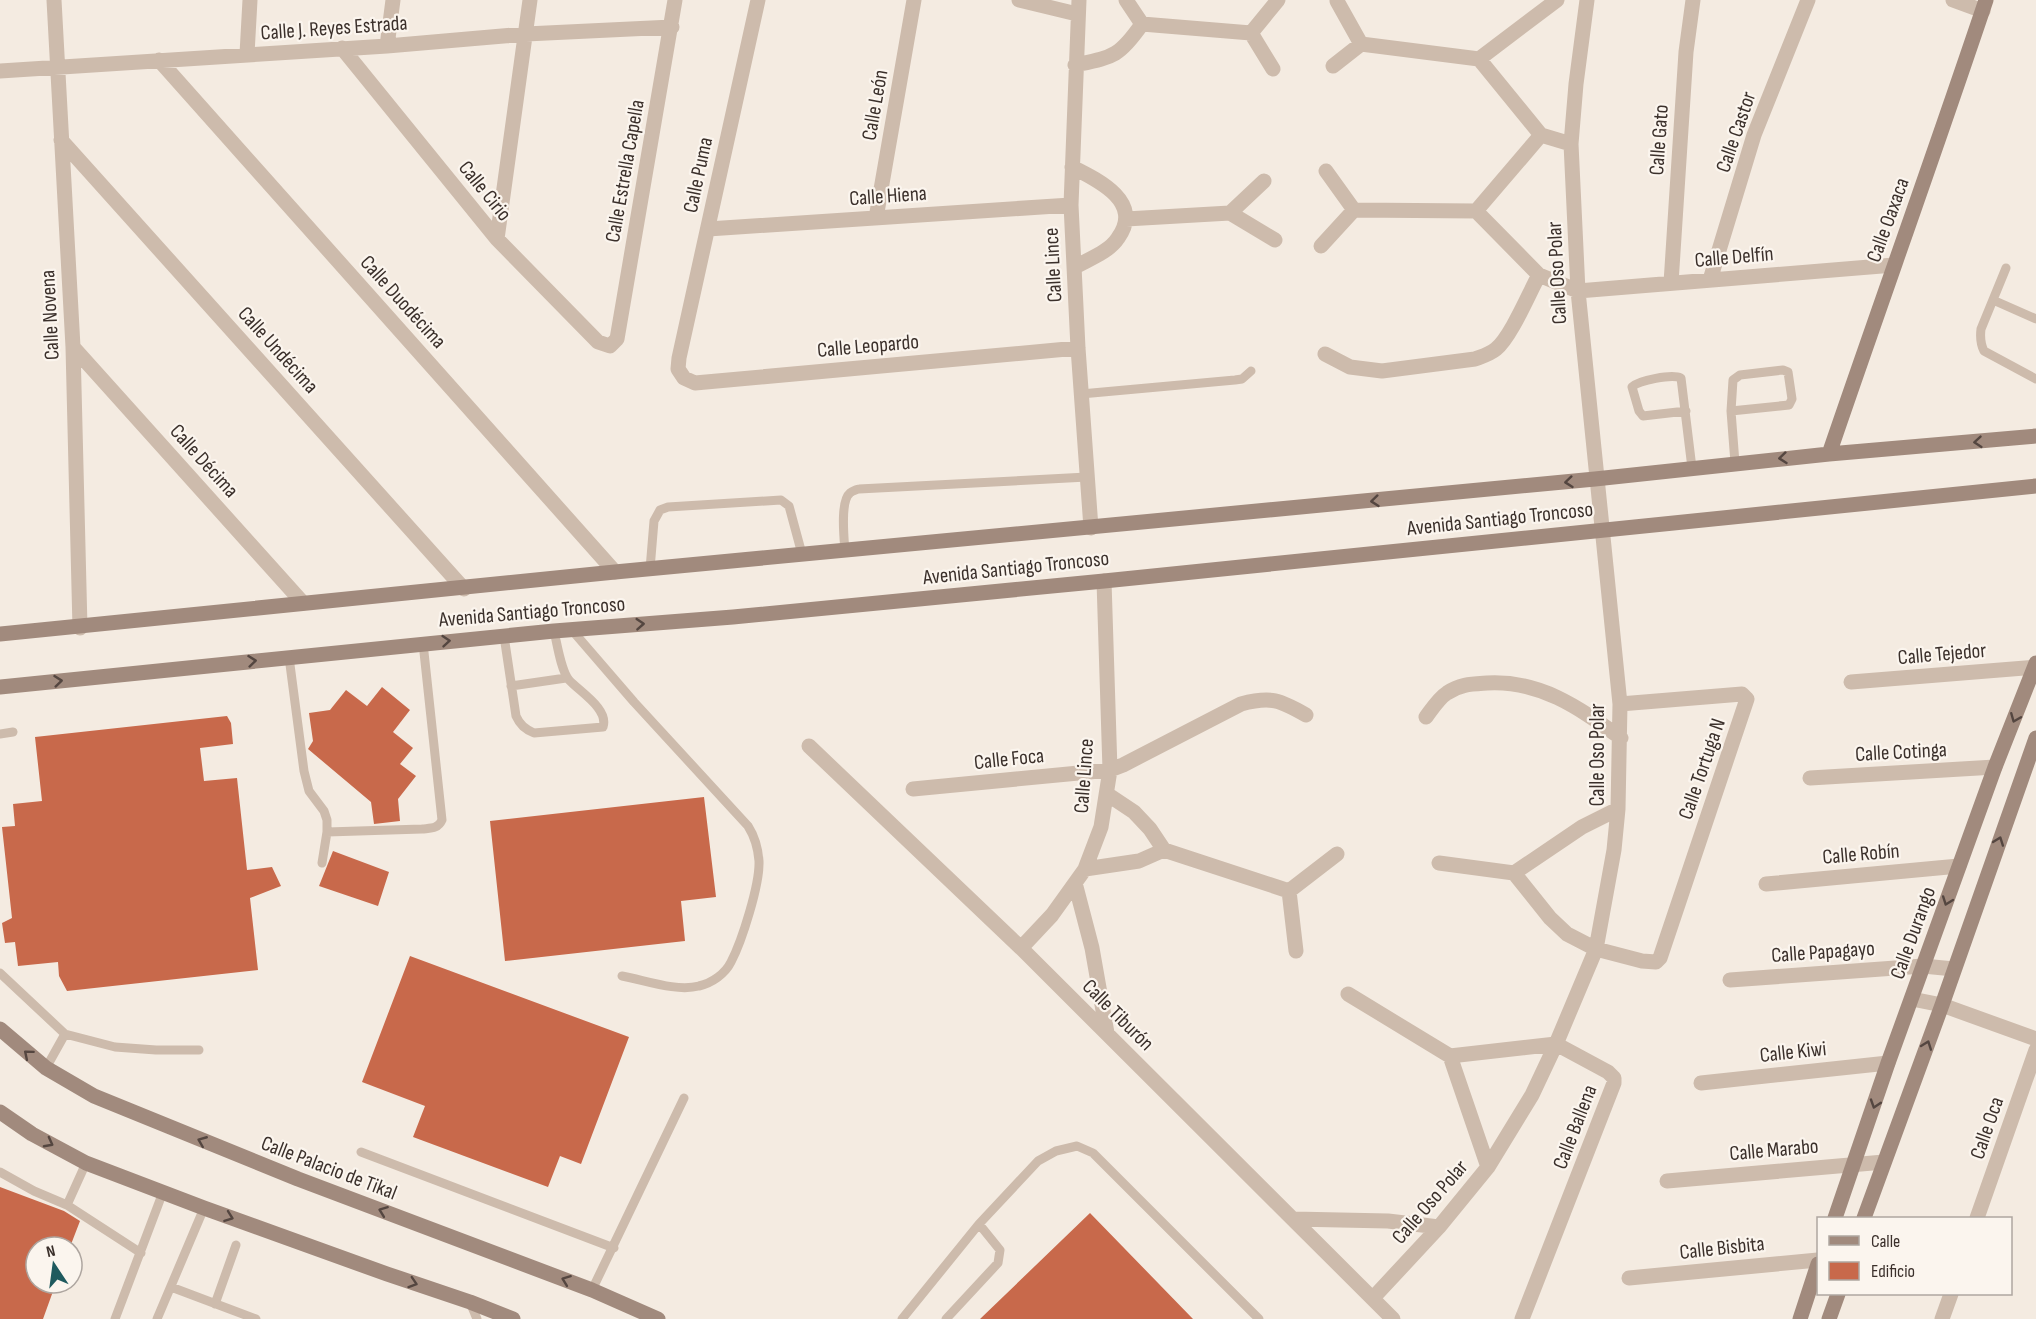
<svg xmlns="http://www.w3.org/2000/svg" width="2036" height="1319" viewBox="0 0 2036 1319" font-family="'Sofia Sans Condensed',sans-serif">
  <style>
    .building { fill: #c8694b }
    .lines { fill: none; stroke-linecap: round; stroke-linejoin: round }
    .lane { stroke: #cdbbac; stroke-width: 9 }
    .street { stroke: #cdbbac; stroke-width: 15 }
    .secondary { stroke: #a18a7d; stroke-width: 15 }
    .oneway { stroke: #544640 }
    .labels { text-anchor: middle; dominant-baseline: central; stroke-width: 4.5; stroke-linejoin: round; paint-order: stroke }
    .street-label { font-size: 21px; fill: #3b302b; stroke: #fbf5ee }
  </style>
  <rect width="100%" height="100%" fill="#f4ebe1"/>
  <path class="building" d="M 382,687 L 410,710 L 393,732 L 413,748 L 400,764 L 416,776 L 398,799 L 400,821 L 374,824 L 371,802 L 308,749 L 313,741 L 309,713 L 330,710 L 346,690 L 367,706 Z
    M 227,716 L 231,723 L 233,744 L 200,748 L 204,781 L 237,778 L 247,870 L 272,867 L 281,886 L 250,898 L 258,970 L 67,991 L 59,976 L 58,962 L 18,966 L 15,942 L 5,943 L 2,923 L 12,918 L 2,827 L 15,826 L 13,804 L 42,801 L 35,737 Z
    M 704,797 L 716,897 L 681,901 L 685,941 L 505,961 L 490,821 Z
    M 333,851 L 389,872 L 378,906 L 319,886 Z
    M 410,956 L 629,1037 L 581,1164 L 560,1156 L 548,1187 L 413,1137 L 425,1106 L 362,1082 Z
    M 0,1187 L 64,1211 L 80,1221 L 70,1247 L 36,1247 L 36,1283 L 56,1283 L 43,1319 L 0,1319 Z
    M 1090,1213 L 1193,1319 L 980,1319 Z"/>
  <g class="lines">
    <path class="lane" d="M 2006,268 L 1981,329 C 1980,337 1980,343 1984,351 L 2036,379
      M 1993,300 L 2036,319
      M 1081,394 L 1235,380 L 1242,379 L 1251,371
      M 1686,411 L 1643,416 L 1639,411 L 1632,387 C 1639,380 1672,374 1681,378 L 1692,468
      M 1731,411 L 1789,405 L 1792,399 L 1788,372 L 1783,370 L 1740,375 L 1733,380 L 1731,411 L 1735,463
      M 845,551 C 844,538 840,501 850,493 C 850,492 858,489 859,489 L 1087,477
      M 650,569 L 654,521 L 660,510 L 668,507 L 781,500 L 789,506 L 802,554
      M 571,629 L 634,702 L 748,826 C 755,837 758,848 759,861 C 760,884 742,941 731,962 C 725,974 712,983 699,986 C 676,992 645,980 622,976
      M 504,636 L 516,716 C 520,725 525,729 534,733 L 603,727 C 609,709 580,692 569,680 C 561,671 557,643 554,631
      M 289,657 L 304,771 L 309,791 L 324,811 L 327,820 L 327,832 L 322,863
      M 511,686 L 566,678
      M 0,734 L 13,732
      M 327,832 L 422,829 C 431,828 438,829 442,820 L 423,643
      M 0,973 L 65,1034 L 46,1068
      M 65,1034 L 115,1047 L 156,1050 L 199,1050
      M 361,1152 L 614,1248
      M 0,1172 L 34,1191 L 67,1205 L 141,1253
      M 67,1205 L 86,1163
      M 171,1287 L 256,1319
      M 592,1290 L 684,1098
      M 470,1302 L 477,1319
      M 215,1304 L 236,1245
      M 115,1319 L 163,1192
      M 157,1319 L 204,1208
      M 902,1319 L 979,1224 L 1038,1161 L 1056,1151 L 1077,1146 L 1093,1153 L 1259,1319
      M 946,1319 L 998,1263 L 1000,1250 L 979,1224"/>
    <path class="street" d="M 54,0 L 73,347 L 80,628
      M 758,0 L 679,358 L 678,369 L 684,378 L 695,383 L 1078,348
      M 1019,0 L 1077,14
      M 1079,0 L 1071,205 L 1078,348 L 1091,528
      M 1126,0 L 1142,24
      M 1953,0 L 1983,11
      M 1337,1 L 1361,44
      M 1142,24 L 1251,33
      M 1251,33 L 1278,0
      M 1251,33 L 1273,69
      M 387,46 L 393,0
      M 342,48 L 497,239 L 598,342 L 610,346 L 617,339 L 675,0
      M 247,54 L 250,0
      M 1479,59 L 1557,0
      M 159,60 L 615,572
      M 1075,65 C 1113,57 1119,57 1142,24
      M 1333,66 L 1361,44 L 1479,59 L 1541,135 L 1571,144
      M 0,71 L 387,46 L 526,34 L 672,27
      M 1541,135 L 1476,211 L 1539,275 L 1578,291 L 1894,265
      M 61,140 L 464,589
      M 1072,167 C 1098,180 1144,202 1118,238 C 1109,252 1089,259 1075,267
      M 1264,181 L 1230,213 L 1275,240
      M 1354,210 L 1476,211
      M 876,218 L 914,0
      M 1126,219 L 1230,213
      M 708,229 L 1071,205
      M 497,239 L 530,0
      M 1321,246 L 1354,210 L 1326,171
      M 1710,280 L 1754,135 L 1808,0
      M 1671,283 L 1686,52 L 1693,0
      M 73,347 L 303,603
      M 1325,354 L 1350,367 L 1382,371 L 1475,359 C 1483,356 1490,354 1496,349 C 1511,337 1529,293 1539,275
      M 1851,682 L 2036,667
      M 1426,717 C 1432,709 1439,698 1447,693 C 1460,684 1472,684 1487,683 C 1541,680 1579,708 1621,738
      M 809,746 L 1021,948 L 1393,1319
      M 1810,778 L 1995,767
      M 913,789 L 1110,770 L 1123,765 L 1241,704 C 1271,696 1280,700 1306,715
      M 1107,794 L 1134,812 L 1150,829 L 1164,850 L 1289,891 L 1337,854
      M 1439,863 L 1514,873 L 1550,918 L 1567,934 L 1596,949 L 1642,961 L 1656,962 L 1660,958 L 1747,699 L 1742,694 L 1620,704
      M 1085,869 L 1139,861 L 1164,850
      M 1514,873 L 1582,827 L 1618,809
      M 1075,883 L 1092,948 L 1107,1033
      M 1766,884 L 1959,866
      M 1289,891 L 1296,951
      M 1021,948 L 1052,915 L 1085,869 L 1101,827 L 1110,770 L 1104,581
      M 1730,980 L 1923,966 L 1954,969
      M 1348,994 L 1450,1056 L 1556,1044 L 1608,1072 L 1614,1078 L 1614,1083 L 1522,1319
      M 1912,999 L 1942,1005 L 2036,1039
      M 1450,1056 L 1488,1167
      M 1701,1083 L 1888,1063
      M 1667,1181 L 1884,1162
      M 1977,1218 L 2036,1050
      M 1293,1219 L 1388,1221 L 1439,1227
      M 1629,1278 L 1818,1260
      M 1373,1298 L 1439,1227 L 1488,1167 L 1532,1095 L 1556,1044 L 1596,949 L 1614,850 L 1618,809 L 1620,704 L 1578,291 L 1571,144 L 1576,84 L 1587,0
      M 1942,1319 L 1951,1294"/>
    <path class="secondary" d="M 1829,454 C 1881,302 1935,152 1986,0
      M 0,634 L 615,572 L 1595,479 L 1829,454 L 2036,436
      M 0,687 L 554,631 L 733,617 L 1104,581 L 2036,486
      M 0,1029 L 46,1068 L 94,1096 L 298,1179 L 592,1290 L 658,1319
      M 0,1112 L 32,1134 L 86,1163 L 204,1208 L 387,1274 L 470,1302 L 513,1319
      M 1835,1218 L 1888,1063 L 1995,767 L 2036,663
      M 1864,1218 L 1942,1005 L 2036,738
      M 1800,1319 L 1818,1264
      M 1829,1319 L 1838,1294"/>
  </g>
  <defs><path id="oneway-chevron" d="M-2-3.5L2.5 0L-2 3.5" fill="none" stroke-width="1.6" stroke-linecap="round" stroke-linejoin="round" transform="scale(1.5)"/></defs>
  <g class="oneway">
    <use href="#oneway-chevron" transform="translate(1978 442) rotate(175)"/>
    <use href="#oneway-chevron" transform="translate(1783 458) rotate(174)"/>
    <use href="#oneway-chevron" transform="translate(1569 482) rotate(174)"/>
    <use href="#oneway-chevron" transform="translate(1375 501) rotate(174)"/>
    <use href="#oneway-chevron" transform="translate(640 624) rotate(-4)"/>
    <use href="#oneway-chevron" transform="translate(446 641) rotate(-5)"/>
    <use href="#oneway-chevron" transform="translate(252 661) rotate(-6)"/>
    <use href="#oneway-chevron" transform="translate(58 681) rotate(-6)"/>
    <use href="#oneway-chevron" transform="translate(2015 718) rotate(112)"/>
    <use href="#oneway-chevron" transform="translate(1999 841) rotate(-70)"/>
    <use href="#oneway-chevron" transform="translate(1947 901) rotate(110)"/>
    <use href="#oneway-chevron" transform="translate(1927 1045) rotate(-70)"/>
    <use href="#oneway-chevron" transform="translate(28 1054) rotate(-140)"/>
    <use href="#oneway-chevron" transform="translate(1875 1104) rotate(108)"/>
    <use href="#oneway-chevron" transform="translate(202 1141) rotate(-158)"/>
    <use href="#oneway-chevron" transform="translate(49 1143) rotate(28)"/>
    <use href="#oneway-chevron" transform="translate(383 1211) rotate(-159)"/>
    <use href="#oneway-chevron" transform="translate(229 1217) rotate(20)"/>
    <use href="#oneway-chevron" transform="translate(566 1280) rotate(-159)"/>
    <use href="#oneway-chevron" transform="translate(413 1283) rotate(18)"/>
  </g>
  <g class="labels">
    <g class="street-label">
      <text transform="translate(334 28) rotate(-4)">Calle J. Reyes Estrada</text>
      <text transform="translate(875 105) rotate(-80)">Calle León</text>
      <text transform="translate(1736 132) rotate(-71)">Calle Castor</text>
      <text transform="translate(1659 140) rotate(-86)">Calle Gato</text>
      <text transform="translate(625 171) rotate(-80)">Calle Estrella Capella</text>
      <text transform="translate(698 175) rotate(-78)">Calle Puma</text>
      <text transform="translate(485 191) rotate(51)">Calle Cirio</text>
      <text transform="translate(888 196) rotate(-4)">Calle Hiena</text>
      <text transform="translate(1888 220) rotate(-70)">Calle Oaxaca</text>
      <text transform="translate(1734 257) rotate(-5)">Calle Delfín</text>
      <text transform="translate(1053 265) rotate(-93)">Calle Lince</text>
      <text transform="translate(1557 273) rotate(-93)">Calle Oso Polar</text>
      <text transform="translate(403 302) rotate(48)">Calle Duodécima</text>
      <text transform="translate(50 315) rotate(-93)">Calle Novena</text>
      <text transform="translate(868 346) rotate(-5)">Calle Leopardo</text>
      <text transform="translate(278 350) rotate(48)">Calle Undécima</text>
      <text transform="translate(204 461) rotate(48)">Calle Décima</text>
      <text transform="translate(1500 519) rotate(-6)">Avenida Santiago Troncoso</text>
      <text transform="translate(1016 568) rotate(-6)">Avenida Santiago Troncoso</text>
      <text transform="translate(532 612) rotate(-5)">Avenida Santiago Troncoso</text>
      <text transform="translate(1942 654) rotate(-5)">Calle Tejedor</text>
      <text transform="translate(1901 752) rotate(-3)">Calle Cotinga</text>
      <text transform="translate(1597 755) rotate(-90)">Calle Oso Polar</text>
      <text transform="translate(1009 759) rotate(-6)">Calle Foca</text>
      <text transform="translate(1702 769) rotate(-71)">Calle Tortuga N</text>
      <text transform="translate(1084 776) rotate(-86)">Calle Lince</text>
      <text transform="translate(1861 854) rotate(-5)">Calle Robín</text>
      <text transform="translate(1913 933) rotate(-70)">Calle Durango</text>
      <text transform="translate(1823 952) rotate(-4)">Calle Papagayo</text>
      <text transform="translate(1118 1015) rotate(45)">Calle Tiburón</text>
      <text transform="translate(1793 1052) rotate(-6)">Calle Kiwi</text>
      <text transform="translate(1575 1127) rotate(-69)">Calle Ballena</text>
      <text transform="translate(1987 1128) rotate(-71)">Calle Oca</text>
      <text transform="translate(1774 1150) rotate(-5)">Calle Marabo</text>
      <text transform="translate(329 1168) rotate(21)">Calle Palacio de Tikal</text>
      <text transform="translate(1430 1202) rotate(-49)">Calle Oso Polar</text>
      <text transform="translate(1722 1248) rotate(-6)">Calle Bisbita</text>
    </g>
  </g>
  <rect x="1817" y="1217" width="195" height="78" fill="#fbf5ee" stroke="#aea6a0" stroke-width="1.5"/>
  <rect x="1829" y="1236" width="30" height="9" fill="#a18a7d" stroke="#aea6a0" stroke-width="1.5"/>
  <text x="1871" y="1247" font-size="18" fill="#3b302b">Calle</text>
  <rect x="1829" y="1262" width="30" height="18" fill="#c8694b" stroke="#aea6a0" stroke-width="1.5"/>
  <text x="1871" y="1277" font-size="18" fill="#3b302b">Edificio</text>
  <g transform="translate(54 1265) rotate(347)"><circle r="28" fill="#fbf5ee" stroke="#aea6a0" stroke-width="1.5"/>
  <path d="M0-4.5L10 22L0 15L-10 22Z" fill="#1f5a5e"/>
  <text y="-9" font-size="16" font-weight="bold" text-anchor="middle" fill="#3b302b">N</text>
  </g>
</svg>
